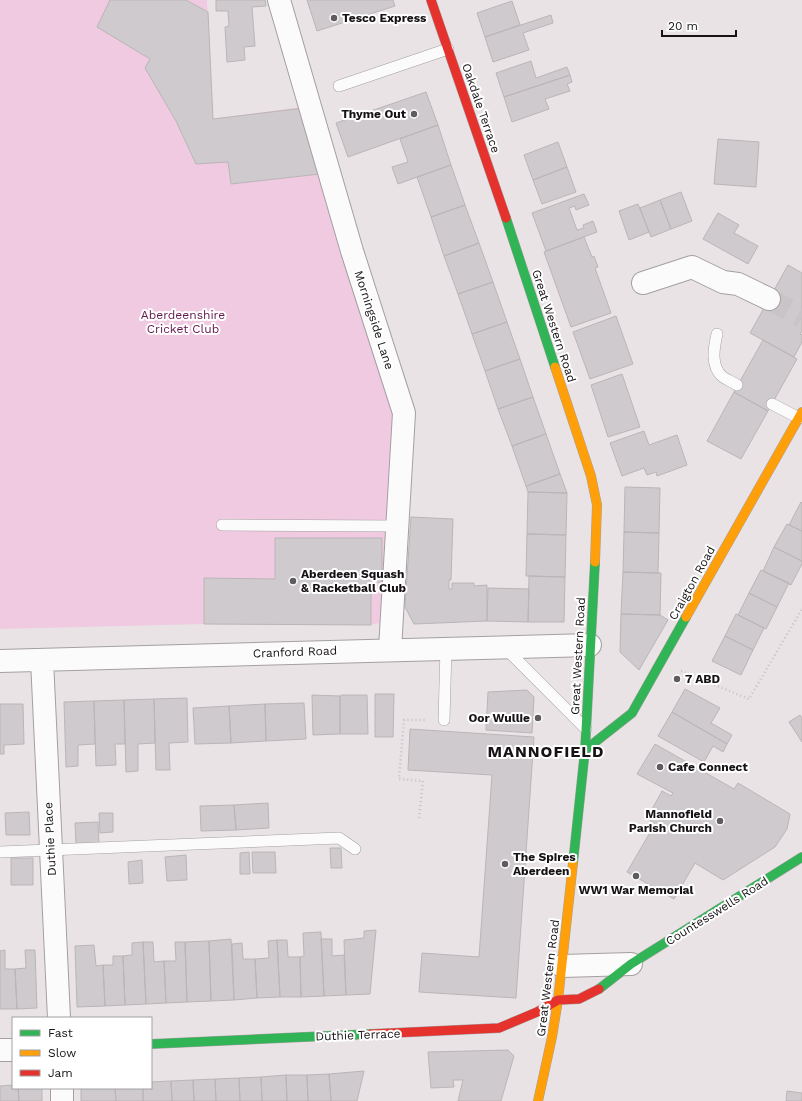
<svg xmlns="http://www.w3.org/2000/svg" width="802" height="1101" viewBox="0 0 802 1101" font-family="'Work Sans',sans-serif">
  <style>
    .green { fill: #f0cae1 }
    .building { fill: #cfcacd; stroke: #bab5b7 }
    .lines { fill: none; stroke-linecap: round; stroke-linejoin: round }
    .street-tunnel { stroke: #c9c4c7; stroke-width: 22; stroke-dasharray: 22 11; stroke-linecap: butt }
    .lane-casing { stroke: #a49fa1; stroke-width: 12 }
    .street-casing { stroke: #a49fa1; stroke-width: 24 }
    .fast-casing { stroke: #a49fa1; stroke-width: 10 }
    .slow-casing { stroke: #a49fa1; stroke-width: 10 }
    .jam-casing { stroke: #a49fa1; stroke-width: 10 }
    .path { stroke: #c4c2c3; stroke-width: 2.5; stroke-dasharray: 1 3; stroke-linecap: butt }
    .lane { stroke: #fcfbfb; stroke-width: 11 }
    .street { stroke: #fcfbfb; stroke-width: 22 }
    .fast { stroke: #30b455; stroke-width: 9 }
    .slow { stroke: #ff9f0a; stroke-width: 9 }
    .jam { stroke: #e5322d; stroke-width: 9 }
    .poi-dot { fill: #605b5e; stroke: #fff; stroke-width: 1.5 }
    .labels { text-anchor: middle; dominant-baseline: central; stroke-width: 4; stroke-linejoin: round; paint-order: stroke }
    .poi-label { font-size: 12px; font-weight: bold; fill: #161215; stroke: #fff; text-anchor: start }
    .street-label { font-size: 12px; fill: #161215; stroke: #fff }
    .park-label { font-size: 12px; fill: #60164a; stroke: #fff }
    .district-label { font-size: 16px; font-weight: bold; letter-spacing: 1px; fill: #161215; stroke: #fff }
  </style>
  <rect width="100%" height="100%" fill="#e9e3e6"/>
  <path class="green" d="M 0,0 L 207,0 L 213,119 L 302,107 L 404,413 L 392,620 L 371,625 L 204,624 L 0,629 Z"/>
  <path class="building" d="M 110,0 L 186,0 L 208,12 L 213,119 L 304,108 L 320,174 L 231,184 L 228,162 L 196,164 L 176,121 L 145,68 L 150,59 L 97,27 Z
    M 216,0 L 265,0 L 266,6 L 252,7 L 255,46 L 244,47 L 245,60 L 227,62 L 225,27 L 229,26 L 228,11 L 216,11 Z
    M 307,0 L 393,0 L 395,6 L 317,31 Z
    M 512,1 L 520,25 L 485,37 L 477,13 Z
    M 551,15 L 553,23 L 523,33 L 529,50 L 493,62 L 485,37 Z
    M 531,61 L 536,78 L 567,67 L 570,75 L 504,97 L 496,73 Z
    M 570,75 L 572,82 L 567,84 L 570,91 L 545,99 L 549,109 L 512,122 L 504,97 Z
    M 426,92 L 438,125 L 348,157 L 336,123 Z
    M 438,125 L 451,165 L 398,184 L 392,167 L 408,162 L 400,139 Z
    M 718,139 L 759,142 L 756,187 L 714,184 Z
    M 558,142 L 567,167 L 533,180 L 524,155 Z
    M 451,165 L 465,205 L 431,217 L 417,177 Z
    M 567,167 L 576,192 L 542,204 L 533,180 Z
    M 681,192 L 692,221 L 671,229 L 660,200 Z
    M 584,194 L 589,205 L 576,210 L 575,206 L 569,208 L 577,230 L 584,228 L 583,225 L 593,221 L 597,232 L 546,251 L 532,213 Z
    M 660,200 L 671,229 L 651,237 L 640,208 Z
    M 638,204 L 649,232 L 629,240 L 619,211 Z
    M 465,205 L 479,243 L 444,256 L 431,217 Z
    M 718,213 L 739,225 L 734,233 L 758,246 L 748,264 L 703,239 Z
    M 584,237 L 592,257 L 594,256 L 598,267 L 595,268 L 611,313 L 571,327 L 544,252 Z
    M 479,243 L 493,282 L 458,294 L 444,256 Z
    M 788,265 L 802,273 L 802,331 L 800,334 L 802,335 L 802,342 L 794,357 L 750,333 Z
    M 493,282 L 507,322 L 472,334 L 458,294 Z
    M 616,316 L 633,364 L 590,379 L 573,332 Z
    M 507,322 L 520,359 L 485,371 L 472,334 Z
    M 763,340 L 797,359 L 768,411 L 734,392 Z
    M 520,359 L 533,397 L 498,409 L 485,371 Z
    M 622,374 L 640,427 L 608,437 L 591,385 Z
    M 734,392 L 768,411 L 741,459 L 707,441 Z
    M 533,397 L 546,434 L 512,446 L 498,409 Z
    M 644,431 L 649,445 L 677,435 L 687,465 L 657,476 L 656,472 L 647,475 L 644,468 L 622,476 L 610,443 Z
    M 546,434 L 560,474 L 526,486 L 512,446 Z
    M 560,474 L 567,493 L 528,492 L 526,486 Z
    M 625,487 L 660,488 L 659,533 L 624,532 Z
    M 528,492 L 567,493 L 566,535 L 527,534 Z
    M 801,502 L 802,503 L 802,531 L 789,525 Z
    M 411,517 L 453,519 L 451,580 L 449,580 L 449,589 L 452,589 L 452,583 L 474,583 L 474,586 L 487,585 L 487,621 L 414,624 L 405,607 Z
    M 787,524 L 802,531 L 802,561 L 774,547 Z
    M 624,532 L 659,533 L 658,573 L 623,572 Z
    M 527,534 L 566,535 L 565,577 L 526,576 Z
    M 275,538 L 382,538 L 382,582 L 371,582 L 371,625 L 204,624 L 204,578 L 275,579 Z
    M 774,547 L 802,561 L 802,564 L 791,585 L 763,571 Z
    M 761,570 L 789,583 L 777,607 L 749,593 Z
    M 623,572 L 661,573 L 660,615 L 621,614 Z
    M 529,576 L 565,577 L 564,622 L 528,622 Z
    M 488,588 L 529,589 L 528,622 L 487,621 Z
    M 749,593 L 777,607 L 766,629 L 738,615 Z
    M 621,614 L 660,615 L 668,620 L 639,670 L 620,652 Z
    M 736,614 L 764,628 L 753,650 L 725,636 Z
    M 725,636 L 753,650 L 741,675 L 712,661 Z
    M 685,689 L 720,708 L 711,723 L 732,735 L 727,744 L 672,712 Z
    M 527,690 L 534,697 L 532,733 L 486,730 L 488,692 Z
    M 375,694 L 394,694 L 393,737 L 375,737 Z
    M 312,695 L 340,696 L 340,734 L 313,735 Z
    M 342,695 L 367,695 L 368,734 L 340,734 L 340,696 Z
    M 187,698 L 188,742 L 169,743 L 170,770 L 156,770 L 154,699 Z
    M 154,699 L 155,743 L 138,744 L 138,771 L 126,772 L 124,700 Z
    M 124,700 L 125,744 L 115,744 L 116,765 L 96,766 L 94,701 Z
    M 94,701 L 95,744 L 78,745 L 78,766 L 66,767 L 64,702 Z
    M 304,703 L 306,739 L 266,741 L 265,704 Z
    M 0,704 L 23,704 L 24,744 L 4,745 L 4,754 L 0,754 Z
    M 265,704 L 266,741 L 231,743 L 229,706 Z
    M 229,706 L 231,743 L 195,744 L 193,708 Z
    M 672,712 L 727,744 L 723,752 L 713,746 L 704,762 L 658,736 Z
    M 800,715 L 802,718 L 802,742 L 789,722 Z
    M 410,729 L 534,737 L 516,998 L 419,992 L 422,953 L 479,957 L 492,775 L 408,770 Z
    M 655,744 L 734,789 L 738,783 L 790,814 L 787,829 L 775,847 L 723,880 L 695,863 L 674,899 L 627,872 L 655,824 L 647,818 L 661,793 L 662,791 L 671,796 L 673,793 L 637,774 Z
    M 268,803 L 269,828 L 236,830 L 234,805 Z
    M 234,805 L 236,830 L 201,831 L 200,806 Z
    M 29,812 L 30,835 L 6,835 L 5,813 Z
    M 99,813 L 113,813 L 113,832 L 100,833 Z
    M 98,822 L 99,844 L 76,845 L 75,823 Z
    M 330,848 L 341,848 L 342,868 L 331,868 Z
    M 249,852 L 250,874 L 240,874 L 240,853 Z
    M 252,852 L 275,852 L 276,873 L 253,873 Z
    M 186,855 L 187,880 L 167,881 L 165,857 Z
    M 11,858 L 33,858 L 33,885 L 11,885 Z
    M 142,860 L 143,883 L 129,884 L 128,862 Z
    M 376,930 L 370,994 L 346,995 L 344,940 L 364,938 L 364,931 Z
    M 321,932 L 324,996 L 301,997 L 300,957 L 304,956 L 303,933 Z
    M 231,939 L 234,1000 L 211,1001 L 209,941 Z
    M 321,939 L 332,939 L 332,956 L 344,955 L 346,995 L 324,996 Z
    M 277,940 L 280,997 L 257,998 L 255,959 L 269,958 L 268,941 Z
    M 277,940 L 287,940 L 288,957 L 300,957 L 301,997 L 280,997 Z
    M 209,941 L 211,1001 L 187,1002 L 185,942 Z
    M 143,942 L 146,1004 L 125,1005 L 123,956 L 132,955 L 132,943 Z
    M 143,942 L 153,942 L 154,962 L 164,961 L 166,1003 L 146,1004 Z
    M 175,942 L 185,942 L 187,1002 L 166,1003 L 164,961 L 176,961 Z
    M 242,943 L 243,959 L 255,959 L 257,998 L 234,1000 L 232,944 Z
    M 94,945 L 96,966 L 103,965 L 105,1006 L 77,1007 L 75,946 Z
    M 5,950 L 5,969 L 15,969 L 17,1009 L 0,1009 L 0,951 Z
    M 25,950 L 35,950 L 37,1008 L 17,1009 L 15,969 L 26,968 Z
    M 113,956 L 123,956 L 125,1005 L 105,1006 L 103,965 L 113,965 Z
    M 508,1050 L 514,1056 L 501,1101 L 458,1101 L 463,1080 L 453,1080 L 454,1087 L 431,1088 L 428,1052 Z
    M 364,1071 L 357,1101 L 331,1101 L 329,1074 Z
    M 329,1074 L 331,1101 L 308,1101 L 307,1075 Z
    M 286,1075 L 287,1101 L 262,1101 L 261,1077 Z
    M 286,1075 L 307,1075 L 308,1101 L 287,1101 Z
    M 261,1077 L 262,1101 L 240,1101 L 239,1078 Z
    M 239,1078 L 240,1101 L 216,1101 L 215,1079 Z
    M 215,1079 L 216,1101 L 194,1101 L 193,1080 Z
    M 193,1080 L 194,1101 L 172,1101 L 171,1081 Z
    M 171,1081 L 172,1101 L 143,1101 L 143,1088 L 151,1088 L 151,1082 Z
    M 13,1085 L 13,1088 L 18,1088 L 19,1101 L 0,1101 L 0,1086 Z
    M 18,1088 L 42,1088 L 42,1101 L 19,1101 Z
    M 81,1088 L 115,1088 L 116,1101 L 81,1101 Z
    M 115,1088 L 143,1088 L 143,1101 L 116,1101 Z
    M 787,1091 L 802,1093 L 802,1101 L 786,1101 Z"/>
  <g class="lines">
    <path class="street-tunnel" d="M 769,299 L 802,317"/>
    <defs>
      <path id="lane" d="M 339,86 L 448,49
        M 717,334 C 714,347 710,367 723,377 C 727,380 733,382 737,385
        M 772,404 L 799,418
        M 222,525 L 398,526
        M 505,648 L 586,729
        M 444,720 L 446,648
        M 0,852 L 339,838 L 355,849"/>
      <path id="street" d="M 279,0 L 352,251 L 404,413 L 390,649
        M 643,283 L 692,267 L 723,282 L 738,284 L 769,299
        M 42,660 L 59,1018
        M 0,661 L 590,645
        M 562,966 L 631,964
        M 0,1050 L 13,1050
        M 62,1088 L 62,1101"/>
      <path id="fast" d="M 506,218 L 555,367
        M 585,750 L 632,713 L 686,617
        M 573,863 L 585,750 L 595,562
        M 599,989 L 631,964 L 802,857
        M 151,1044 L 371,1034"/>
      <path id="slow" d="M 555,367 L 591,476 L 597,505 L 595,562
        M 686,617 L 802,412
        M 538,1101 L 552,1037 L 558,1000 L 573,863"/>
      <path id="jam" d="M 431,0 L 506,218
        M 371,1034 L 499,1028 L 537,1012 L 558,1000 L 579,999 L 599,989"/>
    </defs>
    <use href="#lane" class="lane-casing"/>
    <use href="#street" class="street-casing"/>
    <use href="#fast" class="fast-casing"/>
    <use href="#slow" class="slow-casing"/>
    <use href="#jam" class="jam-casing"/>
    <path class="path" d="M 681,671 L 749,699 L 802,609
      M 419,818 L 423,781 L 399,779 L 404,720 L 427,720"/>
    <use href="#lane" class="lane"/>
    <use href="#street" class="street"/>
    <use href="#fast" class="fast"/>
    <use href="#slow" class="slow"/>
    <use href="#jam" class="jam"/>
  </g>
  <g class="poi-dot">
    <circle cx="334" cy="18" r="4"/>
    <circle cx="414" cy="114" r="4"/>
    <circle cx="293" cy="581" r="4"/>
    <circle cx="677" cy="679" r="4"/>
    <circle cx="538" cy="718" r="4"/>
    <circle cx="660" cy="767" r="4"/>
    <circle cx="720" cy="821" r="4"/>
    <circle cx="505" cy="864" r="4"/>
    <circle cx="636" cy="876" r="4"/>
  </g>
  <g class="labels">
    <g class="poi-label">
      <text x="342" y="18">Tesco Express</text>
      <text x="406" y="114" text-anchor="end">Thyme Out</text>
      <text x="301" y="574">Aberdeen Squash<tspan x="301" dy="14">&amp; Racketball Club</tspan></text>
      <text x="685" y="679">7 ABD</text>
      <text x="530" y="718" text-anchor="end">Oor Wullie</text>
      <text x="668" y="767">Cafe Connect</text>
      <text x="712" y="814" text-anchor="end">Mannofield<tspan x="712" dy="14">Parish Church</tspan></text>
      <text x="513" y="857">The Spires<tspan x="513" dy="14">Aberdeen</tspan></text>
      <text x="636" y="890" text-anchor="middle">WW1 War Memorial</text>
    </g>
    <g class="street-label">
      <text transform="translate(481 108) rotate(71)">Oakdale Terrace</text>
      <text transform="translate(374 320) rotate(72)">Morningside Lane</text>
      <text transform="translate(554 326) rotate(72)">Great Western Road</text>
      <text transform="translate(692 583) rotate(-61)">Craigton Road</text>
      <text transform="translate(295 652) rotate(-2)">Cranford Road</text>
      <text transform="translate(578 656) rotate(-87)">Great Western Road</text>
      <text transform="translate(50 839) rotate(-93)">Duthie Place</text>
      <text transform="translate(717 911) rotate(-32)">Countesswells Road</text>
      <text transform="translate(548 978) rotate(-83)">Great Western Road</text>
      <text transform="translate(358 1035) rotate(-2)">Duthie Terrace</text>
    </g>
    <g class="park-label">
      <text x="183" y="315">Aberdeenshire<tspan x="183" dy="14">Cricket Club</tspan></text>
    </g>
    <g class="district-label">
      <text x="546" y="751">MANNOFIELD</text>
    </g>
  </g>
  <rect x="12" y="1017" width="140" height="72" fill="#ffffff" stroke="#a2a0a1"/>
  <rect x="20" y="1030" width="20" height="6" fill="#30b455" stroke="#a2a0a1"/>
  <text x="48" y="1037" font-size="12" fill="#161215">Fast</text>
  <rect x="20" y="1050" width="20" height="6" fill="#ff9f0a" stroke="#a2a0a1"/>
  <text x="48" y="1057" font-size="12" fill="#161215">Slow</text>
  <rect x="20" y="1070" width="20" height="6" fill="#e5322d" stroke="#a2a0a1"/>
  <text x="48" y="1077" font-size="12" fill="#161215">Jam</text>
  <path d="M662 30v6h74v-6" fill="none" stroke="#161215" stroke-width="2"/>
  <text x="668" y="30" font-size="12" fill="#161215" stroke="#ffffff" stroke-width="3" paint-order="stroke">20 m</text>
</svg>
